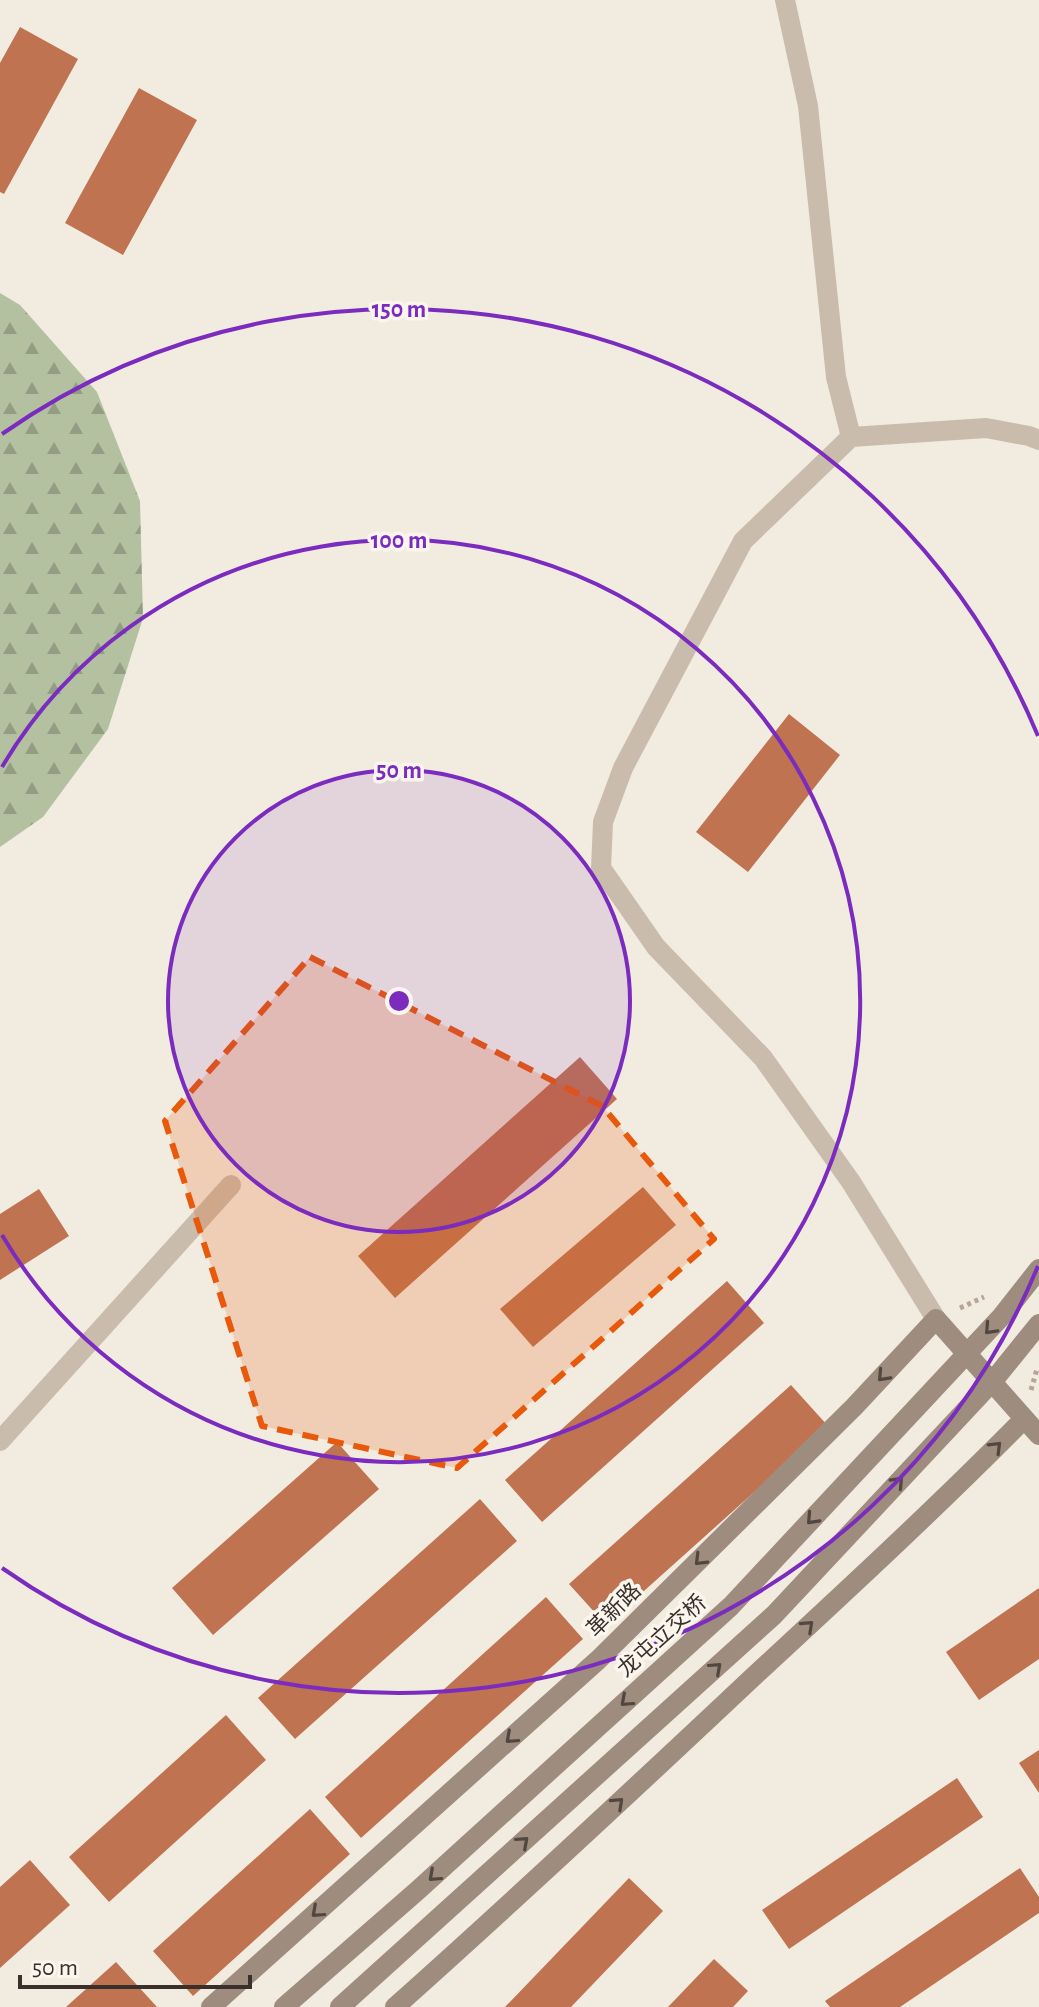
<svg xmlns="http://www.w3.org/2000/svg" width="1039" height="2007" viewBox="0 0 1039 2007" font-family="'Alegreya Sans','Noto Sans SC',sans-serif">
  <style>
    .forest { fill: url(#forest-firs) }
    .building { fill: #c07351 }
    .lines { fill: none; stroke-linecap: round; stroke-linejoin: round }
    .path { stroke: #b6a697; stroke-width: 5; stroke-dasharray: 4 4; stroke-linecap: butt }
    .street { stroke: #cabcad; stroke-width: 20 }
    .secondary { stroke: #9e8c7e; stroke-width: 20 }
    .secondary-bridge { stroke: #9e8c7e; stroke-width: 20 }
    .oneway { stroke: #524740 }
    .marked { fill: #e8590c; fill-opacity: 0.2; stroke: #e8590c; stroke-width: 6; stroke-dasharray: 16 10; stroke-linejoin: round }
    .ring { fill: none; stroke: #7b2cbf; stroke-width: 4 }
    .labels { text-anchor: middle; dominant-baseline: central; stroke-width: 7; stroke-linejoin: round; paint-order: stroke }
    .street-label { font-size: 22px; fill: #39302b; stroke: #faf5ed }
    .centre { fill: #7b2cbf; stroke: #faf5ed; stroke-width: 4 }
    .ring-label { font-size: 24px; text-anchor: middle; font-weight: bold; fill: #7b2cbf; stroke: #faf5ed; stroke-width: 7; stroke-linejoin: round; paint-order: stroke }
  </style>
  <defs>
    <pattern id="forest-firs" width="22" height="20" patternUnits="userSpaceOnUse" patternTransform="scale(2)"><rect width="22" height="20" fill="#b4c1a1"/><path d="M5 1l3.5 6h-7zM16 11l3.5 6h-7z" fill="#939d83"/></pattern>
  </defs>
  <rect width="100%" height="100%" fill="#f2ebe0"/>
  <path class="forest" d="M 0,293 L 20,305 L 97,392 L 140,501 L 143,618 L 108,729 L 43,817 L 0,847 Z"/>
  <path class="building" d="M 20,27 L 78,59 L 4,194 L 0,192 L 0,63 Z
    M 139,88 L 197,120 L 123,255 L 65,223 Z
    M 789,714 L 840,755 L 748,872 L 696,832 Z
    M 580,1057 L 617,1099 L 395,1298 L 358,1256 Z
    M 643,1187 L 676,1225 L 533,1347 L 500,1309 Z
    M 39,1189 L 69,1236 L 0,1280 L 0,1214 Z
    M 727,1281 L 764,1323 L 542,1522 L 505,1480 Z
    M 791,1385 L 828,1426 L 606,1625 L 569,1584 Z
    M 337,1442 L 379,1489 L 213,1635 L 172,1588 Z
    M 480,1499 L 517,1541 L 295,1739 L 258,1698 Z
    M 1039,1588 L 1039,1659 L 979,1700 L 946,1652 Z
    M 546,1597 L 583,1639 L 361,1838 L 325,1797 Z
    M 226,1715 L 266,1760 L 109,1902 L 69,1857 Z
    M 1039,1750 L 1039,1793 L 1019,1763 Z
    M 957,1778 L 983,1817 L 789,1949 L 762,1910 Z
    M 310,1809 L 350,1854 L 193,1996 L 153,1951 Z
    M 30,1860 L 70,1905 L 0,1968 L 0,1887 Z
    M 1020,1868 L 1039,1897 L 1039,1913 L 900,2007 L 830,2007 L 825,2001 Z
    M 629,1878 L 663,1911 L 571,2007 L 505,2007 Z
    M 714,1959 L 748,1991 L 733,2007 L 668,2007 Z
    M 116,1962 L 157,2007 L 66,2007 Z"/>
  <g class="lines">
    <path class="path" d="M 960,1308 L 984,1297
      M 1031,1390 L 1037,1369"/>
    <path class="street" d="M 785,0 L 808,106 L 836,377 L 851,437 L 743,541 L 623,768 L 603,822 L 601,868 L 656,947 L 763,1058 L 851,1182 L 936,1319
      M 851,437 L 986,428 L 1029,436 L 1039,440
      M 0,1441 L 231,1185"/>
    <path class="secondary" d="M 211,2007 L 598,1660 L 854,1407 L 936,1319 L 1039,1435
      M 395,2007 C 516,1899 634,1789 752,1678 C 844,1593 936,1508 1024,1419"/>
    <path class="secondary-bridge" d="M 284,2007 L 417,1891 L 731,1606 L 1002,1316 L 1039,1269
      M 340,2007 L 774,1615 L 993,1381 L 1039,1324"/>
  </g>
  <defs><path id="oneway-chevron" d="M-2-3.5L2.5 0L-2 3.5" fill="none" stroke-width="1.6" stroke-linecap="round" stroke-linejoin="round" transform="scale(2)"/></defs>
  <g class="oneway">
    <use href="#oneway-chevron" transform="translate(990 1329) rotate(133)"/>
    <use href="#oneway-chevron" transform="translate(883 1376) rotate(133)"/>
    <use href="#oneway-chevron" transform="translate(996 1447) rotate(-45)"/>
    <use href="#oneway-chevron" transform="translate(898 1482) rotate(-47)"/>
    <use href="#oneway-chevron" transform="translate(812 1519) rotate(133)"/>
    <use href="#oneway-chevron" transform="translate(700 1560) rotate(135)"/>
    <use href="#oneway-chevron" transform="translate(808 1626) rotate(-43)"/>
    <use href="#oneway-chevron" transform="translate(716 1668) rotate(-42)"/>
    <use href="#oneway-chevron" transform="translate(626 1701) rotate(138)"/>
    <use href="#oneway-chevron" transform="translate(511 1738) rotate(138)"/>
    <use href="#oneway-chevron" transform="translate(618 1803) rotate(-43)"/>
    <use href="#oneway-chevron" transform="translate(523 1842) rotate(-42)"/>
    <use href="#oneway-chevron" transform="translate(434 1876) rotate(138)"/>
    <use href="#oneway-chevron" transform="translate(317 1912) rotate(138)"/>
  </g>
  <path class="marked" d="M 310,957 L 602,1106 L 714,1239 L 457,1468 L 262,1426 L 165,1121 Z"/>
  <circle cx="399" cy="1001" r="231" fill="#7b2cbf" fill-opacity=".12"/>
  <g class="ring">
    <circle cx="399" cy="1001" r="231"/>
    <path d="M2 767A461 461 0 1 1 2 1235"/>
    <path d="M1038 1266A692 692 0 0 1 2 1568M2 434A692 692 0 0 1 1038 736"/>
  </g>
  <g class="labels">
    <g class="street-label">
      <text transform="translate(614 1610) rotate(-45)">革新路</text>
      <text transform="translate(662 1636) rotate(-42)">龙屯立交桥</text>
    </g>
  </g>
  <circle cx="399" cy="1001" r="12" class="centre"/>
  <g class="ring-label">
    <text x="399" y="317">150 m</text>
    <text x="399" y="548">100 m</text>
    <text x="399" y="778">50 m</text>
  </g>
  <path d="M20 1975v12h230v-12" fill="none" stroke="#39302b" stroke-width="4"/>
  <text x="32" y="1975" font-size="24" fill="#39302b" stroke="#faf5ed" stroke-width="6" paint-order="stroke">50 m</text>
</svg>
